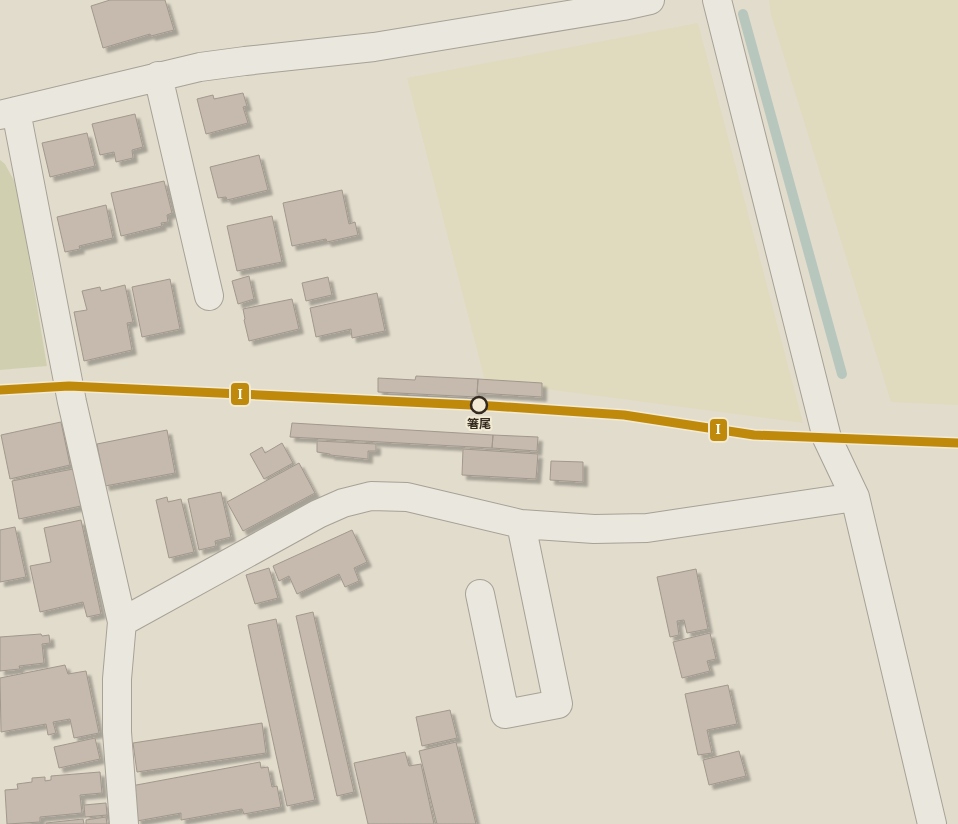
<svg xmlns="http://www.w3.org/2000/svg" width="958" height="824" viewBox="0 0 958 824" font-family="'PT Serif','Noto Sans JP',serif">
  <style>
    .farmland { fill: #e0dabe }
    .green { fill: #d0d0b0 }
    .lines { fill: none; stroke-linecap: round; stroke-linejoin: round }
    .stream { stroke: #b8c7bd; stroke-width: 10 }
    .building { fill: #c5baad; stroke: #a2988c; filter: url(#shadow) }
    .minor-casing { stroke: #a7a196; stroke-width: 30 }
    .minor { stroke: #eae7de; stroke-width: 28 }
    .rail-1-casing { stroke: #f2ead3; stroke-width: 12 }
    .rail-1 { stroke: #bf890b; stroke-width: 9 }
    .stop-dot { fill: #f2ead3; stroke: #352a1f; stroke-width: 2.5 }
    .labels { text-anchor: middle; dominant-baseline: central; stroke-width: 4; stroke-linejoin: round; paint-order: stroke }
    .stop-label { font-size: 12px; font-weight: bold; fill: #352a1f; stroke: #f2ead3 }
    .line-badge { stroke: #f2ead3; stroke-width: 2 }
    .badge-label { font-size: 14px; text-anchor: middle; font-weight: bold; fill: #fff }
  </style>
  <defs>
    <filter id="shadow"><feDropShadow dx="4.5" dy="4.5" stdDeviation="1" flood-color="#0004"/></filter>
  </defs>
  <rect width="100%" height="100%" fill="#e2dccc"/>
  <path class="farmland" d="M 769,0 L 958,0 L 958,405 L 891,402 L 771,15 Z
    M 698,23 L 803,423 L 485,381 L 407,78 Z"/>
  <path class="green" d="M 0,160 L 5,164 L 17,186 L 47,366 L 0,370 Z"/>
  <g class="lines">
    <path class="stream" d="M 743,14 L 842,374"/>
  </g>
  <path class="building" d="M 110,0 L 165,0 L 174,30 L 151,36 L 150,34 L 103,48 L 91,6 Z
    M 243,93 L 247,106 L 243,107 L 248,123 L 206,134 L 197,99 L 213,95 L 214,99 Z
    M 135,114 L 143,147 L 132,150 L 133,158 L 116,162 L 114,152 L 100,155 L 92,124 Z
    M 87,133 L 95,166 L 50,177 L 42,143 Z
    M 259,155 L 268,190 L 227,200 L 226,197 L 218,198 L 210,167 Z
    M 164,181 L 172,213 L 167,215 L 168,222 L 161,223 L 162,226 L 121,236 L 111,193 Z
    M 342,190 L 349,224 L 355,222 L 358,235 L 327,242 L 326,239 L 292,246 L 283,203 Z
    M 106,205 L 113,238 L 79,246 L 80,249 L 65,252 L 57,217 Z
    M 272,216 L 282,262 L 237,271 L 227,226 Z
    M 249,276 L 254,299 L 238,304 L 232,281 Z
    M 328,277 L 332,295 L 306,301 L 302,283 Z
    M 170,279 L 180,329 L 142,337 L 132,287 Z
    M 125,285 L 133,322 L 127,323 L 132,350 L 84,361 L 74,312 L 87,310 L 82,291 L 100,287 L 101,291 Z
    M 377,293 L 385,331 L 352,338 L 351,329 L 316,337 L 310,308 Z
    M 292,299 L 299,329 L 249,341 L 244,320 L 245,319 L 243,309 Z
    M 416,376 L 478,379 L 477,397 L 378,392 L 378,378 L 415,380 Z
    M 478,379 L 542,383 L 542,397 L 477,393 Z
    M 61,422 L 70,465 L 10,479 L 1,435 Z
    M 292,423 L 493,435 L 492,448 L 290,437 Z
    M 167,430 L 175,473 L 105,486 L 97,444 Z
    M 493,435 L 538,437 L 537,451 L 492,448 Z
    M 317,441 L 376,444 L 376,451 L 368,451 L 368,459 L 330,455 L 330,454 L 317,452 Z
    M 282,443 L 293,463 L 264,479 L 250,454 L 262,447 L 265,453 Z
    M 463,449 L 538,454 L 536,479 L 462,475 Z
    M 551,461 L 583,462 L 583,482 L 550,480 Z
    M 299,463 L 315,493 L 243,531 L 227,502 Z
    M 73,469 L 81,506 L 19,519 L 12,481 Z
    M 221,492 L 231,537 L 215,541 L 216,546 L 199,550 L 188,499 Z
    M 167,497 L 168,502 L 181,499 L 194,552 L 169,558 L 156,500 Z
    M 81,520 L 101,614 L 87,617 L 83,602 L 40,612 L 30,566 L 51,562 L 44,528 Z
    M 15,527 L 26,577 L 0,582 L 0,530 Z
    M 352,530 L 367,562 L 354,568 L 359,581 L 345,587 L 339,574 L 297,594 L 289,576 L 279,581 L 273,566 Z
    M 269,568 L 278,598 L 255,604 L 246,575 Z
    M 696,569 L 708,629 L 687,633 L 684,620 L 677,621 L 679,635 L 670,637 L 657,577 Z
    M 313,612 L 354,792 L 337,796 L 296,616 Z
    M 276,619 L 315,800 L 287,806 L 248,625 Z
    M 710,633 L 716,659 L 707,661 L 710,671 L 682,678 L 673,642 Z
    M 41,634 L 42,636 L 49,635 L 50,643 L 42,644 L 44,663 L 19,666 L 20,669 L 0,671 L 0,637 Z
    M 65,665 L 68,674 L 86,671 L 99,733 L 74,738 L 70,719 L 53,722 L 56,733 L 48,735 L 46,724 L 1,732 L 0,678 Z
    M 728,685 L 737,724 L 707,730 L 712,753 L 698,755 L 685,694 Z
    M 450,710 L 457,738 L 422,746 L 416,717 Z
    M 262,723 L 266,753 L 137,772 L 133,743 Z
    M 95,738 L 100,759 L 59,768 L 54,747 Z
    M 456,742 L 476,824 L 437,824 L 419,751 Z
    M 739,751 L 746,776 L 709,785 L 703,760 Z
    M 405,752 L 409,766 L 421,764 L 434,824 L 368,824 L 354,763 Z
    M 260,762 L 261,768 L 268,767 L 272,787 L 277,786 L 281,807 L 244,814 L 242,809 L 181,820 L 181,813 L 137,821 L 131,786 Z
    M 100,772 L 102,793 L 80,795 L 82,813 L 40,817 L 40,822 L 7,824 L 5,790 L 18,789 L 17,784 L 32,782 L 32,778 L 45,777 L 45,781 L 51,780 L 51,776 Z
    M 106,803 L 107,815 L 85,817 L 84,805 Z
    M 106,817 L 107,824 L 86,824 L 86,820 Z
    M 83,819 L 84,824 L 46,824 L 46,823 Z"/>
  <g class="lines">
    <defs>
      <path id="minor" d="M 717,0 L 827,438 L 855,497 L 932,824
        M 158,76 L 209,296
        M 16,111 L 72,402 L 122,622 L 117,679 L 117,732 L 124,824
        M 0,115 L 200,67 L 245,61 L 374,47 L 623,6 L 650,0
        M 480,594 L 505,714 L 558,704 L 521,524
        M 122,622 L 318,514 L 343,503 L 371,496 L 407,497 L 521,524 L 594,529 L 647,528 L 855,497"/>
    </defs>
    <use href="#minor" class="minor-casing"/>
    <use href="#minor" class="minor"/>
    <defs>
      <path id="rail-1" d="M 0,390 L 69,386 L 492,406 L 624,415 L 754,435 L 958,443"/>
    </defs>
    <use href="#rail-1" class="rail-1-casing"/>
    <use href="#rail-1" class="rail-1"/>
  </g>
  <circle class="stop-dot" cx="479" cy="405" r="8"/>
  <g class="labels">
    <g class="stop-label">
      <text x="479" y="423">箸尾</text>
    </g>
  </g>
  <g class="line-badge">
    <rect x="230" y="382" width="20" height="24" rx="5" fill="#bf890b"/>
    <rect x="709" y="418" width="19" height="24" rx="5" fill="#bf890b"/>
  </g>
  <g class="badge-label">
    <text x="240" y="399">I</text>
    <text x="718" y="434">I</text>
  </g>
</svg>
